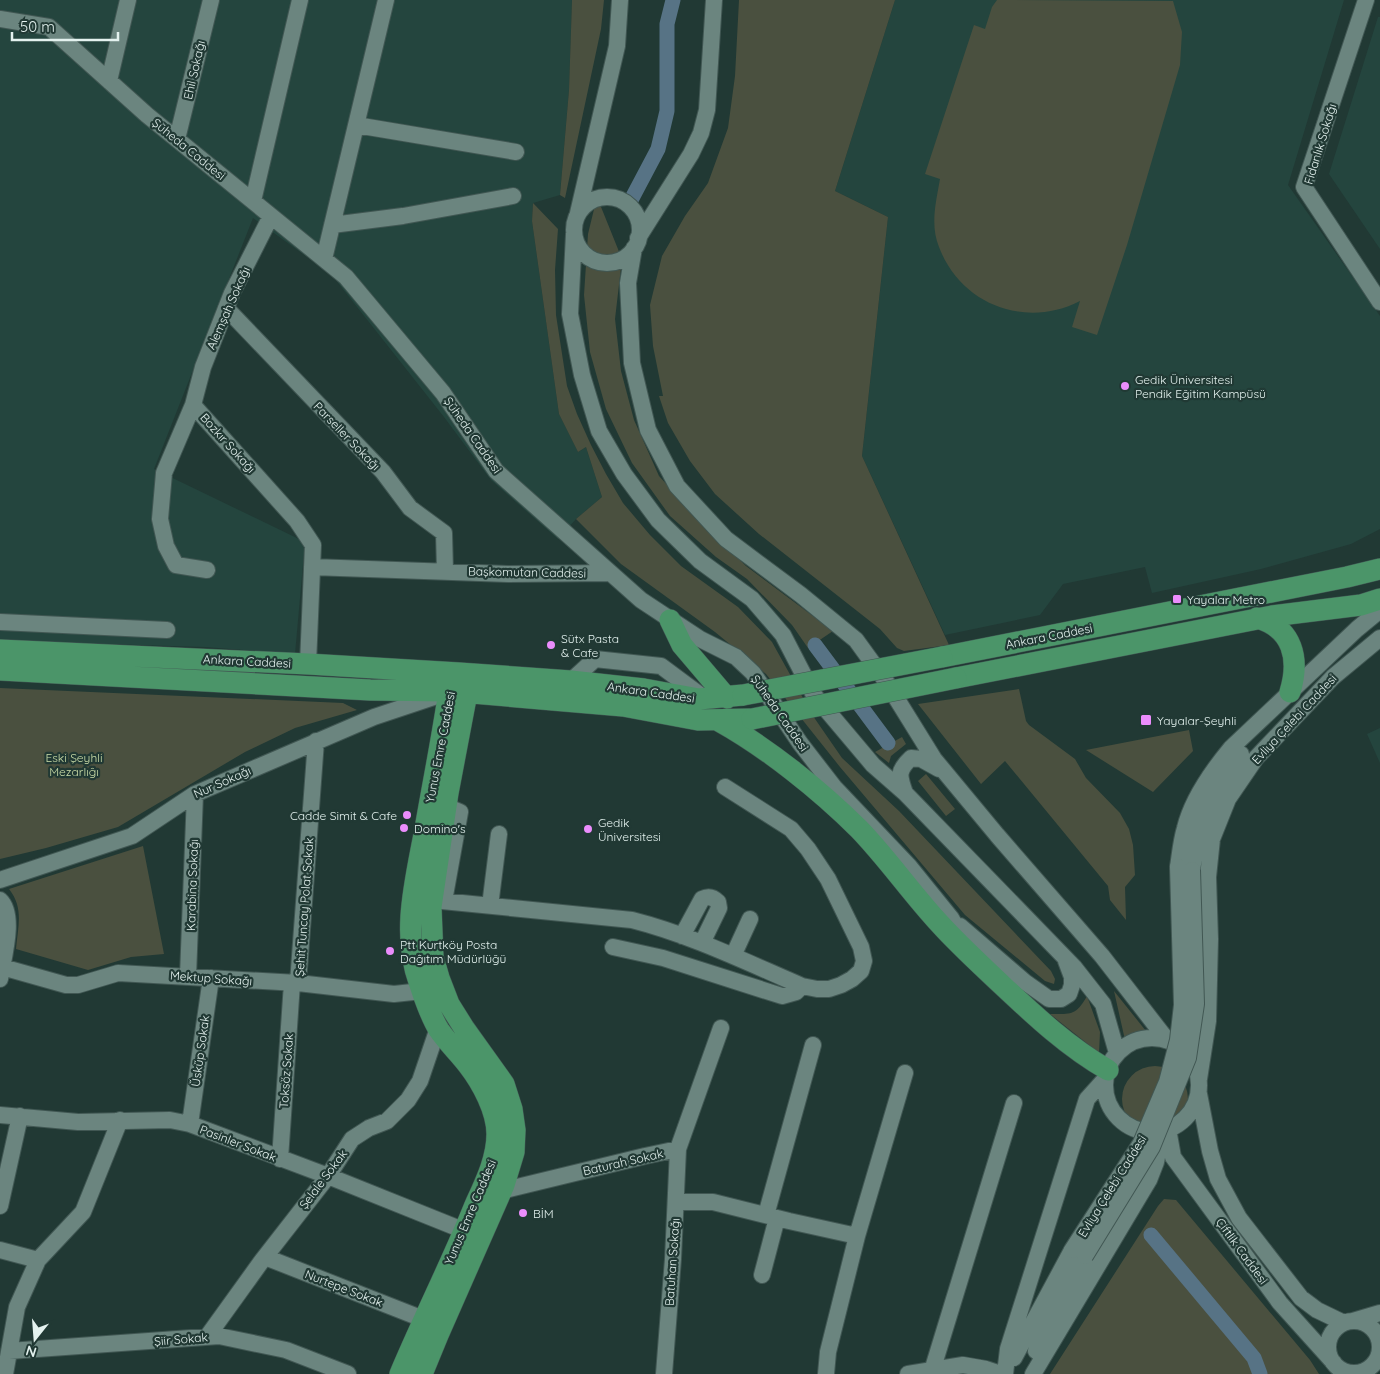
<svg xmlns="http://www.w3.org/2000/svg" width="1380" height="1374" viewBox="0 0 1380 1374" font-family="Quicksand,sans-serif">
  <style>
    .built { fill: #24453e }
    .green { fill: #4a503f }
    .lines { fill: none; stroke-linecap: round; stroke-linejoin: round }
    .canal { stroke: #577385; stroke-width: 15 }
    .minor-casing { stroke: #415753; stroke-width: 18 }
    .major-casing { stroke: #415753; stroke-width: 22 }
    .minor { stroke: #6b857f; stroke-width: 16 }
    .major { stroke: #4b9569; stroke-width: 21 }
    .minor-bridge-casing { stroke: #415753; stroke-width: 18; stroke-linecap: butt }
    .major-bridge-casing { stroke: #415753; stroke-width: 22; stroke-linecap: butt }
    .minor-bridge { stroke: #6b857f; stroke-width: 16 }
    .major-bridge { stroke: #4b9569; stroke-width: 21 }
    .poi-dot { fill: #eb8dfc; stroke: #213934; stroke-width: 2 }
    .labels { text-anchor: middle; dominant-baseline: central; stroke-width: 4.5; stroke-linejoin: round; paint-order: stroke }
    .street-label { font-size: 12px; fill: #e4f2ef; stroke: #213934 }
    .poi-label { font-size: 12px; fill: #e4f2ef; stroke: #213934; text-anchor: start }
    .park-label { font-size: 12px; fill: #cbdda8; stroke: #213934 }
  </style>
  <rect width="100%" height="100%" fill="#213934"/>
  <path class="built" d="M 0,0 L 572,0 L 569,90 L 560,195 L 533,203 L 532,221 L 559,414 L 578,452 L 586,447 L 602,497 L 576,519 L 558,539 L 491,480 L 444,417 L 331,274 L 253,218 L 154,469 L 305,542 L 295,654 L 205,647 L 0,641 Z
    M 895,0 L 1344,0 L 1288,185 L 1380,316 L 1380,529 L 1351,544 L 1261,569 L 1152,593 L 1145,567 L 1063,584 L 1040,615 L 945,635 L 862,456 L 888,217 L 835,191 Z
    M 1378,17 L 1380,17 L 1380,249 L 1329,174 Z
    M 1380,728 L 1380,763 L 1367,734 Z"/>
  <path class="green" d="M 572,0 L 604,0 L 601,29 L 565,198 L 560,195 L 569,90 Z
    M 739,0 L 895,0 L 835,191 L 888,217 L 862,456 L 949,645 L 904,651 L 897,648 L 880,629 L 759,534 L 715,494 L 690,461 L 668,423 L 659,396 L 663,396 L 653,346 L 650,305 L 662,256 L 685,216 L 708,183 L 728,128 L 735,76 Z
    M 997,0 L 1173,1 L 1182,32 L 1180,65 L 1127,245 L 1097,335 L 1072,327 L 1080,301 C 1026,329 961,305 939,247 C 930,225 936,202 940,179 L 925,174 L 974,25 L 985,29 L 992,7 Z
    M 597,197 L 622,259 L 615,319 L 621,371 L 634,420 L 659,476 L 696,517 L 746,566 L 833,631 L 808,648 L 792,625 L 747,579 L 716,557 L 670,516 L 632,463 L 606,409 L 590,352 L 584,295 L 588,234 Z
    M 533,203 L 558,229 L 555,270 L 556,315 L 567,386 L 577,414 L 591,445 L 606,474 L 623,503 L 650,535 L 681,566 L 738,607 L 772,642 L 813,716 L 842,758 L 899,811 L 1051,971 L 1055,979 L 1054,984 L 1045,981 L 965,915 L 840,767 L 766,674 L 715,632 L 621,564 L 576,519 L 602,497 L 586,447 L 578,452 L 559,414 L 532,221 Z
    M 0,688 L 343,703 L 357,710 L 295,728 L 245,752 L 118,827 L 46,848 L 0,859 Z
    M 1019,689 L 1026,721 L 1029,725 L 1075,759 L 1086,778 L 1120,813 L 1129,829 L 1133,845 L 1135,875 L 1125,887 L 1126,920 L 1110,900 L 1108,886 L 1005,761 L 981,784 L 918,704 Z
    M 1189,730 L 1193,751 L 1153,792 L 1086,750 Z
    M 902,737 L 906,744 L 891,756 L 889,763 L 875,752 Z
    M 926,774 L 955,809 L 946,816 L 918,781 Z
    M 143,846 L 164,954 L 131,957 L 88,970 L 16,949 C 18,926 24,908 9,889 Z
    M 1114,991 L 1146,1031 L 1125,1040 Z
    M 1087,996 L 1100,1032 L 1099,1053 L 1050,1014 C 1071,1014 1076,1016 1087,996 Z
    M1122 1099a33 33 0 1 1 66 0a33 33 0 1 1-66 0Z
    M 1164,1199 L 1176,1200 L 1310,1360 L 1319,1374 L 1050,1374 L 1158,1206 Z"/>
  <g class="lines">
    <path class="canal" d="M 630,202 L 658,149 L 667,111 L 667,24 L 673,0
      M 815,645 L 888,743
      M 1151,1235 L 1254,1358 L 1260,1374"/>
    <defs>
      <path id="minor" d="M 1366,0 L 1304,187 L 1380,302
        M 0,19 L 49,27 L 147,115 L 346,277 L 443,393 L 496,471 L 641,600 L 700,639 L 736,657 L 753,673 L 800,743 L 834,787 L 909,866 L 951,918 L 965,943
        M 109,81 L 128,0
        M 356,125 L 516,152
        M 177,139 L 211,0
        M574 230a33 33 0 1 1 66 0a33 33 0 1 1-66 0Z
        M 253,201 L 300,0
        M 578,213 L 617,46 L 620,0
        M 332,225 L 403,216 L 513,196
        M 574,234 L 570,314 L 582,375 L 599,431 L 624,474 L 658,520 L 700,561 L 752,599 L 783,635 L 814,695 L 873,765 L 905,793 L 1074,967 L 1103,1004 L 1117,1053
        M 638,238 L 691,154 L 701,133 L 707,110 L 714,0
        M 634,248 L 628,283 L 632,363 L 648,430 L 677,486 L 726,539 L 801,595 L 856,640 L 885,680 L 934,759 L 997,835 L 1102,956 L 1167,1040
        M 324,259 L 386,0
        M 226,308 L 383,472 L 410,508 L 444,533 L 445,571
        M 193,405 L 203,367 L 232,293 L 271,216
        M 312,567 L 508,574 L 610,573
        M 207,570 L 176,565 L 166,546 L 160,519 L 164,473 L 193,405 L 297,521 L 313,545 L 308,664
        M 0,622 L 167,630
        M 571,681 L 595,659 L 661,666 L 704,698
        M 905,793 C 899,776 897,771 911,758 L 921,759 L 939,769
        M 1178,867 C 1180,854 1181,841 1185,828 C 1192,799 1212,771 1231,748 L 1357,629 L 1380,610
        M 1192,870 C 1198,827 1212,787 1241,754
        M 0,880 L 132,836 L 195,794 L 374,717 L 440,695
        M 0,900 C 16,915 3,959 0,979
        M 432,900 L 632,920 C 691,935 746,962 802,986 L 817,989 L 829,989 L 841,985 L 852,979 L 861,971 L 864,961 L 861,947 L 828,879 L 808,849 L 791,829 L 725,787
        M 444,901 L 460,812 L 446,806
        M 490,906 L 499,834
        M 960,926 L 1025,982 L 1049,999 L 1061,999 L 1069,994 L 1072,985 L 1072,977 L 1066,961
        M 682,936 L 702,899 C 708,896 713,897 718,902 L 719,908 L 702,943
        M 613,947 L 663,958 L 782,996 L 796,992 L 802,986
        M 733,956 L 750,919
        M 2,967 L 66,985 L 78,985 L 118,973 L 298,983 L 394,994 L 422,991
        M 188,976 L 195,794
        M 298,983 L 316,741
        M1105 1085a47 47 0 1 1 94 0a47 47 0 1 1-94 0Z
        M 1199,1079 L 1208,1021 L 1210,939 L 1208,877 L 1212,839 L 1228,799 L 1256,758 L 1333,677 L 1380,638
        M 1199,1094 L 1210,1151 L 1218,1179 L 1239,1218 L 1301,1298 L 1317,1310 L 1344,1323
        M 0,1115 L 78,1122 L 170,1120 L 190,1124 L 328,1176 L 465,1231
        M 190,1124 L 211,978
        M 1168,1129 L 1173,1157 L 1280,1303 L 1334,1363
        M 280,1159 L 292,983
        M 501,1191 L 645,1156 L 678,1149 L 721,1028
        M 676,1202 L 713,1202 L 789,1221 L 857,1236
        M 0,1206 L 20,1116
        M 766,1215 L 813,1045
        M 0,1250 L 38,1260
        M 265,1257 L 423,1319
        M 762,1275 L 777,1218
        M 1353,1321 L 1380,1313
        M1328 1347a26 26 0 1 1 52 0a26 26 0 1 1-52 0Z
        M 207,1337 L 261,1262 L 328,1176 L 352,1139 L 369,1128 L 387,1121 L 408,1100 L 420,1081 L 438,1028
        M 9,1351 L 219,1336 L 286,1350 L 348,1374
        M 1036,1351 L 1056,1309 L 1085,1256
        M 1014,1358 L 1072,1250
        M 932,1371 L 1014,1103
        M 5,1374 L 17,1307 L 38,1260 L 83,1212 L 120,1120
        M 664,1374 L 673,1259 L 678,1149
        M 826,1374 L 828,1352 L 857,1236 L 905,1073
        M 908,1374 L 963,1365 L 986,1369 L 1001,1374
        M 1005,1374 L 1008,1349 L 1087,1099 L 1105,1079
        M 1033,1374 L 1149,1180 L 1156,1162 L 1162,1133"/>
      <path id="major" d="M 1257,618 C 1293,628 1300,659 1290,692
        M 670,620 L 682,645 L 727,698
        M 0,650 L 308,664 L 459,673 L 571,681 L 644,689 L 699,699 L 743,695
        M 942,657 L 1347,577 L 1380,569
        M 0,670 L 370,690 L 449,691 L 623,706 L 698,720 L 752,719
        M 956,678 L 1272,616 L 1361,605 L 1380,599
        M 719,721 C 766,747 820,790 859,829 C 888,859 912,894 940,924 C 959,945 981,965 1002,985 C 1035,1016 1068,1047 1108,1070
        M 400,1374 C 424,1317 452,1262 475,1205 C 485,1183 497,1159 497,1134 C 497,1111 482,1083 468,1065 C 459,1053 448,1043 439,1030 C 432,1019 423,995 419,982 C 401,932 416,879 425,829 C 433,783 442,738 449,691 L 459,673
        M 422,1374 L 438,1335 L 504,1185 L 514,1152 L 515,1130 L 512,1109 L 504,1084 L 464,1028 L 449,1004 L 439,978 L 433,957 L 431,907 L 448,793 L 467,693 L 462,681"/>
    </defs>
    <use href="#minor" class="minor-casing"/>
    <use href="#major" class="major-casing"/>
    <use href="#minor" class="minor"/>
    <use href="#major" class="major"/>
    <defs>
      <path id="minor-bridge" d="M 1072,1250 L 1141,1143 L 1167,1082 L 1178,1040 L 1182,1005 L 1178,867
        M 1085,1256 L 1152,1147 L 1188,1058 L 1196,1004 L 1192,870"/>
      <path id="major-bridge" d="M 743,695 L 942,657
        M 752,719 L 956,678"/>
    </defs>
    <use href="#minor-bridge" class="minor-bridge-casing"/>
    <use href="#major-bridge" class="major-bridge-casing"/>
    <use href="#minor-bridge" class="minor-bridge"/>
    <use href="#major-bridge" class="major-bridge"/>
  </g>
  <g class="poi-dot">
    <circle cx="1125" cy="386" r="5"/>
    <rect x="1172" y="594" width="10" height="10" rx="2.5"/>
    <circle cx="551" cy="645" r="5"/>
    <rect x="1140" y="714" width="12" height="12" rx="2.5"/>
    <circle cx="407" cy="815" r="5"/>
    <circle cx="404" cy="828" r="5"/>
    <circle cx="588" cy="829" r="5"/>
    <circle cx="390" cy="951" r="5"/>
    <circle cx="523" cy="1213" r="5"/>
  </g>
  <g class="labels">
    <g class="street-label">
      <text transform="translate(194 70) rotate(-77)">Ehil Sokağı</text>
      <text transform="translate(1320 144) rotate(-73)">Fidanlık Sokağı</text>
      <text transform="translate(189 149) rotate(39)">Şüheda Caddesi</text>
      <text transform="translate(228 308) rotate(-66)">Alemşah Sokağı</text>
      <text transform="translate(473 435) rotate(55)">Şüheda Caddesi</text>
      <text transform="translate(347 436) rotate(46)">Parseller Sokağı</text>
      <text transform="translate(228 443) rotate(48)">Bozkır Sokağı</text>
      <text transform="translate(527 572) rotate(1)">Başkomutan Caddesi</text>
      <text transform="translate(1049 636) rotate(-11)">Ankara Caddesi</text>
      <text transform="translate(247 661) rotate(3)">Ankara Caddesi</text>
      <text transform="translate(651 692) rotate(8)">Ankara Caddesi</text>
      <text transform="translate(780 713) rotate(55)">Şüheda Caddesi</text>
      <text transform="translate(1294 719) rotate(-47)">Evliya Çelebi Caddesi</text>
      <text transform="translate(440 747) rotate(-79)">Yunus Emre Caddesi</text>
      <text transform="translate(222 782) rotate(-24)">Nur Sokağı</text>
      <text transform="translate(192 885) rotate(-88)">Karabina Sokağı</text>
      <text transform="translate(304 907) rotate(-86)">Şehit Tuncay Polat Sokak</text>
      <text transform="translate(211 978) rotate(4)">Mektup Sokağı</text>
      <text transform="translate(200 1051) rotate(-82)">Üsküp Sokak</text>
      <text transform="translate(286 1071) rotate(-86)">Toksöz Sokak</text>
      <text transform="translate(238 1143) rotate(21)">Pasinler Sokak</text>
      <text transform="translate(623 1162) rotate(-13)">Baturah Sokak</text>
      <text transform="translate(323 1179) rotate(-53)">Şelale Sokak</text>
      <text transform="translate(1112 1186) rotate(-58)">Evliya Çelebi Caddesi</text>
      <text transform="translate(470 1212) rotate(-67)">Yunus Emre Caddesi</text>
      <text transform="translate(1242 1251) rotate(54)">Çiftlik Caddesi</text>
      <text transform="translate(672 1262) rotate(-86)">Batuhan Sokağı</text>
      <text transform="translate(344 1288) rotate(21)">Nurtepe Sokak</text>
      <text transform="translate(181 1339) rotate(-5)">Şiir Sokak</text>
    </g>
    <g class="poi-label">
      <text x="1135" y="379">Gedik Üniversitesi<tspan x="1135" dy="14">Pendik Eğitim Kampüsü</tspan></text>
      <text x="1187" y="599">Yayalar Metro</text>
      <text x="561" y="638">Sütx Pasta<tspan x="561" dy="14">&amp; Cafe</tspan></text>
      <text x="1157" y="720">Yayalar-Şeyhli</text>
      <text x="397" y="815" text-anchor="end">Cadde Simit &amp; Cafe</text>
      <text x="598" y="822">Gedik<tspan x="598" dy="14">Üniversitesi</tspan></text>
      <text x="414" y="828">Domino's</text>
      <text x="400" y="944">Ptt Kurtköy Posta<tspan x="400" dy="14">Dağıtım Müdürlüğü</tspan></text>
      <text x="533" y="1213">BİM</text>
    </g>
    <g class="park-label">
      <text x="74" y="757">Eski Şeyhli<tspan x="74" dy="14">Mezarlığı</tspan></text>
    </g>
  </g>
  <g transform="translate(35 1339) rotate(197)" stroke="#213934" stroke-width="4" paint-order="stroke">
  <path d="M0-4L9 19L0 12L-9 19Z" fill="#e4f2ef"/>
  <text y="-8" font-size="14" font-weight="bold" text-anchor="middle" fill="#e4f2ef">N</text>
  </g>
  <path d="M12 32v8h106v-8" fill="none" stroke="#e4f2ef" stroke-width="2.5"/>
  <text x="20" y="32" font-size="15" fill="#e4f2ef" stroke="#213934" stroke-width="4" paint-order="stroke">50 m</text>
</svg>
